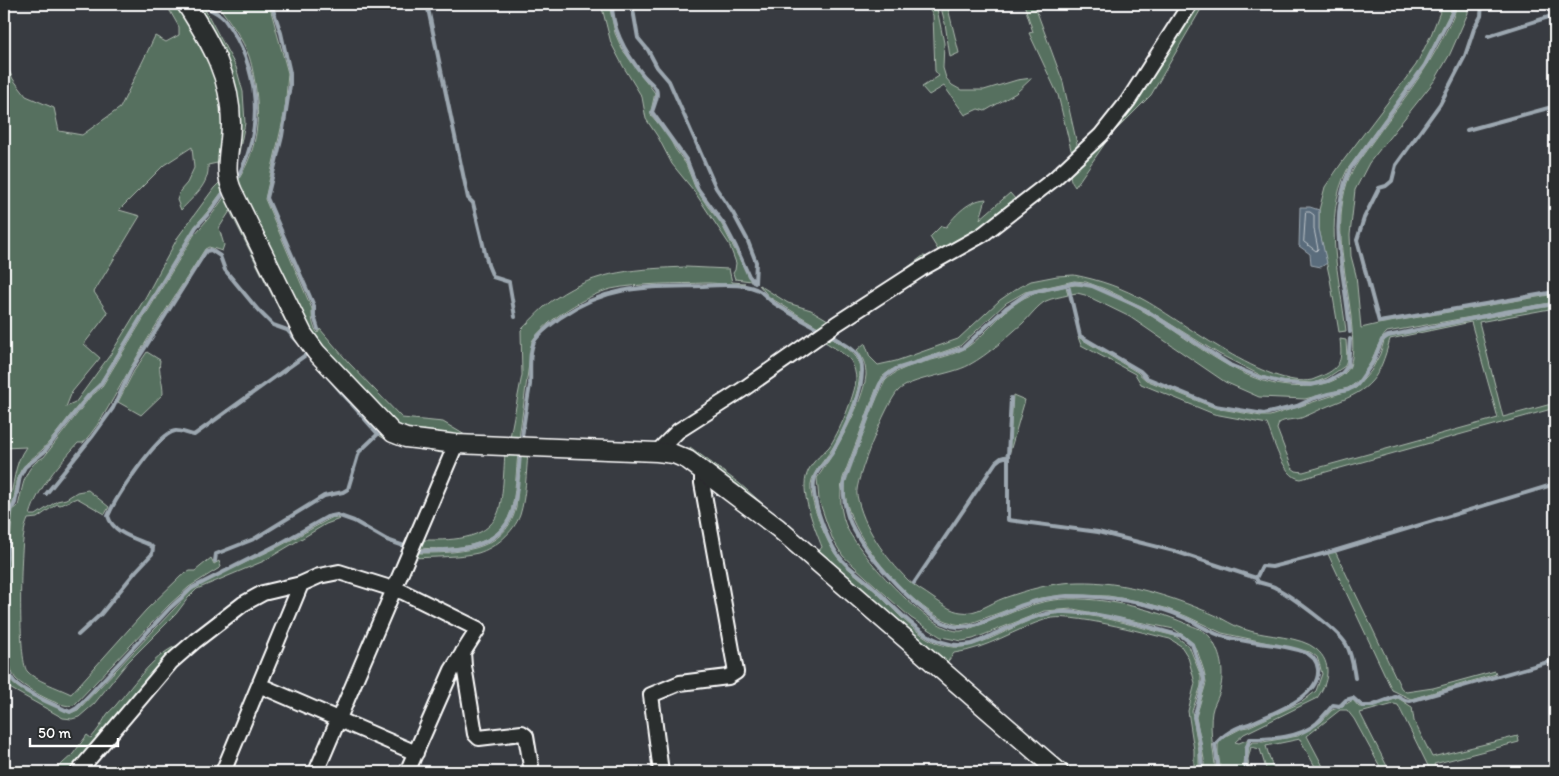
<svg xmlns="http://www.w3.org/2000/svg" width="1559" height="776" viewBox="0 0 1559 776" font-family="Itim,sans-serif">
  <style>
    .green { fill: #57705e; stroke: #abb8ae; fill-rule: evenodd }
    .water { fill: #5a6c7b; stroke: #9ca7b0 }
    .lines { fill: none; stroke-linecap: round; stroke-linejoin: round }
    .shore { stroke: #bdc4ca; stroke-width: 1 }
    .stream { stroke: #9ca7b0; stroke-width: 4 }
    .minor-casing { stroke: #fff; stroke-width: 18 }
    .tertiary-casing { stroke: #fff; stroke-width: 21 }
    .minor { stroke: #2a2d2e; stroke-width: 14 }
    .tertiary { stroke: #2a2d2e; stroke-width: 18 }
  </style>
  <rect width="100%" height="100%" fill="#383b41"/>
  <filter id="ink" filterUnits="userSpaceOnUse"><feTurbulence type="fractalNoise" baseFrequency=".02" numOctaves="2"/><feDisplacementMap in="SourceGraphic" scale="10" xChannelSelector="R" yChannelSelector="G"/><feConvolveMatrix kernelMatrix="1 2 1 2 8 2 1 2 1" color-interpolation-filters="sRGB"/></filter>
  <g filter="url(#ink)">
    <path class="green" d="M 166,4 L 184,4 L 221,75 L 227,185 L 208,211 L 196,225 L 99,384 C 77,403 63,427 43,449 C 36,456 27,461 21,470 C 15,481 16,496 11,507 L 8,505 C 15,485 13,465 26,447 L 4,448 L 4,61 L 13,79 L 26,96 L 54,108 L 59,131 L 82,135 L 120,108 L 155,36 L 166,42 L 179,35 L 179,27 ZM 192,147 L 194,168 L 187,183 L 180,191 L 177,200 L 181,210 C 193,197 210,184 208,165 L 217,163 L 220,182 L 214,188 L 178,237 L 145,298 L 110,355 L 75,403 L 66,407 L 72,392 L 100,358 L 84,344 L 108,313 L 94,292 L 140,216 L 119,210 L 164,165 Z
      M 191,4 L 202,4 L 236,67 L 243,92 L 245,123 L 235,173 L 237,128 Z
      M 207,4 L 269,4 L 288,73 L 285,111 L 265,199 L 312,309 C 312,317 312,327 318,333 L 320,329 L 349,363 L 402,418 L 443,422 L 465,435 C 444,438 408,431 390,420 L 316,342 L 235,185 C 257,152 261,122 255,83 C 253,72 251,59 246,49 C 239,34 229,20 219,7 L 208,6 Z
      M 601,4 L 609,4 L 615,33 L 622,49 L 655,93 L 651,111 L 651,115 L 668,135 L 675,149 L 686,164 L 695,187 L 708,207 L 721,223 L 751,281 L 735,279 L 733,273 L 735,270 L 736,263 L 729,244 L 694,191 L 672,164 L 658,137 L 646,119 L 642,97 L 623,66 L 611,43 Z
      M 932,4 L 936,4 L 944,43 L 943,68 L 946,78 L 952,85 L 961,90 L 984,90 L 1017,80 L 1032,78 L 1016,93 L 985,111 L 978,109 L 965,115 L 944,86 L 929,95 L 922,87 L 939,76 L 935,71 L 933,15 L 930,11 Z
      M 940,4 L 947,4 L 959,53 L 950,57 L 945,23 Z
      M 1024,4 L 1034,4 L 1063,82 L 1079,153 L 1073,158 L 1058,95 L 1029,33 L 1033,32 Z
      M 1196,4 L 1204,4 L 1151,95 L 1110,136 L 1075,187 C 1070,180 1069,177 1072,169 L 1103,139 L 1136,101 Z
      M 1443,4 L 1451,4 L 1451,11 L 1422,68 L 1347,170 C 1322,219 1340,278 1346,331 L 1339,332 L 1330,279 L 1319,229 L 1319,210 L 1325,187 L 1343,161 L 1416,65 L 1431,35 Z
      M 1456,4 L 1468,4 L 1468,13 L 1450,54 L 1435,80 L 1369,163 L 1355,190 L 1350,235 L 1351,256 L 1356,275 L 1361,328 L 1378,324 L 1555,294 L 1555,302 L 1387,332 C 1371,349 1374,374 1348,388 L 1305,399 L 1259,397 L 1225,382 L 1130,317 L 1085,295 L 1077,293 L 1071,294 L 1069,286 C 1085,282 1102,290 1116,297 C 1125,302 1134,306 1143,311 C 1199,343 1252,399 1323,384 C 1332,382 1346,376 1350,366 C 1355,352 1352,332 1351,317 C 1346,272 1333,227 1347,183 C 1352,168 1364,154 1373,141 C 1398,106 1425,74 1444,35 C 1449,25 1456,15 1456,4 Z
      M 227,193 L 290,321 L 386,431 L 449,446 L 447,454 L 394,444 L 380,436 L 380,433 L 308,352 L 285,321 L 230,211 L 219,228 L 224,245 L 222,251 L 209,247 L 205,249 C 180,289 153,328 130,369 C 115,394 103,421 83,443 L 78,443 C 59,465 38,487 30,515 L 36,515 L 57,501 L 66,499 L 77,492 L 88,490 L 109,507 L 105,514 L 77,498 L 60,505 L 57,504 L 37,518 L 28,519 C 26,524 24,529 24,534 C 20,551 18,660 27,671 C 34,680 59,688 71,694 L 146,610 L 181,576 L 190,571 L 195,571 L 211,558 L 214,564 L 219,561 L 221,567 L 189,587 L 169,605 L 74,705 C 62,710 25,688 16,679 C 12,674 11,669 10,664 L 8,562 L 13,510 L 18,506 C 23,487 23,467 44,457 L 90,397 L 101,388 L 194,235 L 213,213 Z
      M 1010,193 L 1016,200 L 1017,205 L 835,322 L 831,319 L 880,288 L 923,256 L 930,257 L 938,250 L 930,237 L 941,226 L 946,227 C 956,214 969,200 986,199 L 980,219 Z
      M 686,267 L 729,269 L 732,282 L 745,283 C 733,286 719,283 707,283 C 678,284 639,283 611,289 C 587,295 546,320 532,341 L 519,439 L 510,437 L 522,375 L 521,330 C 532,319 543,306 556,298 C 596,270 639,269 686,267 Z
      M 1074,275 C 1100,280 1123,288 1146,301 C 1183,322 1269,389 1312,380 C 1315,379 1319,377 1322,376 C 1342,367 1342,359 1340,339 L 1346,340 L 1347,359 L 1345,366 L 1327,378 L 1314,383 L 1277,381 L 1262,376 L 1219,354 L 1141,306 L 1105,289 L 1086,282 L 1074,281 L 1025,292 L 1006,303 L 960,346 L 891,370 L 883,376 L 877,387 L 843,478 C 839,495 840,514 848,530 C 862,556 930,634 961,631 C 967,630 973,627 979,625 C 1001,618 1021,607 1043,602 C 1084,592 1149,607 1187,624 C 1195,627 1205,630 1210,637 C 1222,655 1225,674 1219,694 C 1217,700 1213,706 1212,712 C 1209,729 1214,755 1216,772 L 1204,772 L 1204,759 L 1196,717 L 1206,683 L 1204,671 L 1197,650 L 1187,638 L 1174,629 L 1073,609 L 1044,611 L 973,639 L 962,641 L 941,637 L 911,618 L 843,556 L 833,540 L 826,521 L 819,500 L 817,478 C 833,456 864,402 866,375 C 866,365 863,358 857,350 L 865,343 L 870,357 L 878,365 L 896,361 L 958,339 L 1000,300 L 1019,287 L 1031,281 L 1057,276 Z
      M 759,285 L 788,303 L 811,310 L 833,323 L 823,330 L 769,297 Z
      M 1066,286 L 1068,295 C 1061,297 1052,298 1046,301 C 1038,305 1030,316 1023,323 C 1007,337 989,354 969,365 C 951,375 910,378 898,391 C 887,402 854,481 857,495 C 863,527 885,557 908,580 C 915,587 925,592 933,598 C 942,604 951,611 961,612 C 976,615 990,603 1004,598 C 1027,590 1054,582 1079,582 C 1123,581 1170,596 1210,613 C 1223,618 1234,627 1247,630 C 1267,637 1301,636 1316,649 C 1333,663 1328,683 1317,698 L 1244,734 L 1235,742 L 1239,743 L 1249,739 L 1245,747 L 1244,772 L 1221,772 L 1218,753 L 1218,745 L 1221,739 L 1242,728 L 1248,727 L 1302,702 L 1316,691 L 1322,674 L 1320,666 L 1317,657 L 1310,652 L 1222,633 L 1186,616 L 1165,608 L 1138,601 L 1108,596 L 1070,595 L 1040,598 L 974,622 C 967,624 960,626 952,623 C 912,611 843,531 845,488 C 845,474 853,461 858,448 C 866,426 874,402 885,381 C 903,362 936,362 960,351 C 982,341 998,314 1019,301 C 1032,292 1051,290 1066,286 Z
      M 1555,305 L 1555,308 L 1479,322 L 1503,417 L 1555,403 L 1555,408 L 1301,479 C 1283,478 1273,438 1267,424 L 1214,414 L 1141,384 L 1135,374 L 1081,345 L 1078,337 L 1137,372 L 1146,380 L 1215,408 L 1261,416 L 1270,416 L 1356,388 L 1371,371 L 1380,354 L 1384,341 L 1388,337 L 1478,319 ZM 1471,322 L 1498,418 L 1303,472 L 1296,471 L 1292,468 L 1277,429 L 1279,423 C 1285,419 1294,420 1301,418 C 1312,414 1322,408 1333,404 C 1372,389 1379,379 1390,339 Z
      M 826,335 C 835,341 850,348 856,357 C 870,375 843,431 832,449 C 825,460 813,471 811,484 C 809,501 825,537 834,552 C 843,567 862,579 875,591 C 900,614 929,655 968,646 C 997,640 1023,618 1053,614 C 1087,610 1141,628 1175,636 L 1189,646 L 1201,676 L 1201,686 L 1192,711 L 1199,752 L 1199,772 L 1194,772 L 1194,750 L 1188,711 L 1195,683 L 1188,657 L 1181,646 L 1170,639 C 1144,633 1070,612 1047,619 C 1015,629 987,649 954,653 L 946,664 L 1050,752 L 1076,772 L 1068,772 L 691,456 L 690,447 L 740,484 L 818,552 L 822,547 C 815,529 801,495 806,477 C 809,464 820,456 829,447 C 838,435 855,395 856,380 C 856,374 854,366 851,361 C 846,354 828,344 820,339 Z
      M 147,352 L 160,360 C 158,372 163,381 163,394 L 141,415 L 118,402 L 134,371 Z
      M 1013,395 L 1025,400 L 1009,455 Z
      M 505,451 L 518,453 C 516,472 516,493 511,511 C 499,550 449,550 417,548 L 422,540 C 447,540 486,542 498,513 C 503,501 504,466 505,451 Z
      M 521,453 L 528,454 C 526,473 526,496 520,515 C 514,532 495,548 478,553 C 462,557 431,557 413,558 L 416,553 C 454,553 505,554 516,508 Z
      M 333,517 L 340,519 L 326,524 L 264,561 L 197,589 L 188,598 L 176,614 L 127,663 L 94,704 L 79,717 L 72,719 L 63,718 L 6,686 L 4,683 L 9,680 C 24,695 49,703 68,712 L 73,712 L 78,710 L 192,590 L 219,575 L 278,547 Z
      M 1335,551 L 1401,688 L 1406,692 L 1433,688 L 1495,671 L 1496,674 L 1411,699 L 1392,690 L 1328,554 Z
      M 183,643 L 71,772 L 53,772 L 73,754 L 87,735 L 91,738 C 98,730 101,725 106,716 C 108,712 113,709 116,705 C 135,683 155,652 183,643 Z
      M 1398,698 L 1412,707 L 1414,721 L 1432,757 L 1518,736 L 1519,742 L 1434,764 L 1437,772 L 1431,772 L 1398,705 L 1394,704 L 1360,713 L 1390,772 L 1383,772 L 1354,719 L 1347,710 L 1340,710 L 1307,736 L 1326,772 L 1318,772 L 1300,739 L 1266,746 L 1274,772 L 1267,772 L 1260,749 L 1251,747 L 1248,759 L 1249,772 L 1246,772 L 1249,745 L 1253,742 L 1263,742 L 1298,736 L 1321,722 L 1332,710 L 1341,707 L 1353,700 L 1359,707 L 1378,705 Z"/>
    <path class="water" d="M 1300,207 L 1310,207 L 1319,210 L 1319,229 L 1327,263 L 1321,267 L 1311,265 L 1310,254 L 1299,246 Z"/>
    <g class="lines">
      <path class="shore" d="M 1306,212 L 1310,212 L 1314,215 L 1314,229 L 1318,249 L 1316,251 L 1304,242 Z"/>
      <path class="stream" d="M 204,4 C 209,11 218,11 225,20 C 260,68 265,129 236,180
        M 271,4 L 281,33 L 290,73 L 290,85 L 282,136 L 267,198 L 314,306 L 314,316 L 318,329
        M 427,4 L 468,198 L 473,203 L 488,265 L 493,277 L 509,282 L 515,317
        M 612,4 C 612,30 626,54 643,75 C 646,79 653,84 656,89 C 659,96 654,105 652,112 L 687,161 L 698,189 L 725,226 L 736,247 L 749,276 L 755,283
        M 632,4 L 638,38 L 648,50 L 657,67 L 669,81 L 716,188 L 733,213 L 747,239 L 756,262 L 755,283
        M 1482,4 L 1481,16 L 1474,29 L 1465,56 L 1440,104 L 1396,165 L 1392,181 L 1386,186 L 1379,188 L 1364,218 L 1357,240 L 1379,322 L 1555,292
        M 1488,36 L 1555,15
        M 1467,130 L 1552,107 L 1555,118
        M 224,192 L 210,212 L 196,227 L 100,385 L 88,396 L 44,452 L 25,467 L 20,476 L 15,503 L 11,510 L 9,520 L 6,563 L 7,656 C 8,664 7,672 12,679 C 19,691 57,706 70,712 L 77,708 L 170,608 L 192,588 L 281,543 L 327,517 L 337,515 L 354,521 L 387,540 L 407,547
        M 1068,285 L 1080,336 L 1140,371 L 1147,378 L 1215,406 L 1264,414 L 1297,406 L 1312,399 L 1328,394 L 1348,390 L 1357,385 L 1373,362 L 1382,340 L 1388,336 L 1504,312 L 1555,304
        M 1350,332 C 1346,277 1326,222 1350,169 L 1425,65 L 1453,11 L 1454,4
        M 833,337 C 840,342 852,347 857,354 C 874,375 843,433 832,453 C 827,461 817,469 815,477 C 809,496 825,533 834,549 C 842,564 860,575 872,586 C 899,610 929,653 972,644 C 979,642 986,638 992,635 C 1013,626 1037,613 1060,612 C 1101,611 1143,626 1182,636 L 1192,644 L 1204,679 L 1202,690 L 1194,717 L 1200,743 L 1202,772
        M 1011,398 L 1008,456 L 1008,520 L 1098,532 L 1174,551 L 1256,578
        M 522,438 C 524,420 527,403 530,385 C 531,371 528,352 535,340 C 541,331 552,324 561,317 C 609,284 648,287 703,286 C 716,285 745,283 756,289 C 763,292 768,299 774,303 C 787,312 803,320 817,328
        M 46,494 L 92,437 L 113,408 L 131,370 L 206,251 L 211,250 L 220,256 L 225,270 L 258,310 L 273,325 L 287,330 L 299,343
        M 4,516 L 11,510
        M 418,551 C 451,551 499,551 512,513 C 518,495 518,474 520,455
        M 215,561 L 216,554 L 254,539 L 324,496 L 343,492 L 348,489 L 359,452 L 378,434 L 328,377
        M 914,583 L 996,462 L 1001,458 L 1008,456
        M 78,635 L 101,614 L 136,571 L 152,554 L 153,548 L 150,545 C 134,538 113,533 108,516 C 115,499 157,434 175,431 C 180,430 188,434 194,435 L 307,354
        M 1355,678 C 1353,666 1352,654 1346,644 C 1338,630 1291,596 1276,588 C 1271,585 1264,584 1258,582 L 1256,578 L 1262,566 L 1272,567 L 1334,551 L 1555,484
        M 1219,772 L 1215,745 C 1222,735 1236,727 1249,724 C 1270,714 1321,698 1318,669 C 1317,661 1312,655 1304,652 C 1279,643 1252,644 1226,637 C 1212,634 1199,624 1185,618 C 1150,602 1106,596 1067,596 C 1053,597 1037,600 1023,605 C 1002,612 974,632 952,626 C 921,618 869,557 854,530 C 846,516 843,498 844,482 L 880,384 L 887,375 L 896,369 L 963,348 L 1006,308 L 1028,293 L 1075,283 L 1092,286 L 1144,309 L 1230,365 L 1259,377 L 1284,383 L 1311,385 L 1328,381 L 1342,373 L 1348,366 L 1350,339
        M 1245,772 L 1247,747 L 1250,739 C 1272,739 1300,738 1317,723 C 1323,717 1328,711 1333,705 L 1340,706 L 1346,700 L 1353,698 L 1362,706 L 1371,706 L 1398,696 L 1405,700 L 1410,701 L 1555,660"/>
      <defs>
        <path id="minor" d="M 657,452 L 678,431 L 742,390 L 836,324 L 921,269 L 982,235 L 1054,179 L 1101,135 L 1128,101 L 1190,4
          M 463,652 L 464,666 L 475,734 L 479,738 L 522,733 L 526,736 L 532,772
          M 259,685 L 416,753
          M 78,772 L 171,662 L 195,641 L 243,604 L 263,593 L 301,584 L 319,576 L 339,572 L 403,592 L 478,629 L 452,670 L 407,772
          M 223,772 L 301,584
          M 316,772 L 456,444
          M 661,772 L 651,695 L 680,683 L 728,677 L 736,672 L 702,483 L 702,469"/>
        <path id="tertiary" d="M 186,4 C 211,43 231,77 231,124 C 231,149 222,169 233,192 L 303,334 L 316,352 L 393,433 L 406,438 L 456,444 L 657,452 L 674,454 L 688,460 L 778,528 L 1059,772"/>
      </defs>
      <use href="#minor" class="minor-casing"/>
      <use href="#tertiary" class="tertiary-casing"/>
      <use href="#minor" class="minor"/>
      <use href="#tertiary" class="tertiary"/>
    </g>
  </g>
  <rect width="1559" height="776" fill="none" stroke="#2a2d2e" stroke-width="20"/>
  <rect x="10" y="10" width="1539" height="756" fill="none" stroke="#fff" stroke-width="2" filter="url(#ink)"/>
  <path d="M30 738v8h88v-8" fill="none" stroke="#ffffff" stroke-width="2.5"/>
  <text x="38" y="738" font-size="15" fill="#ffffff" stroke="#2a2d2e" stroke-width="4" paint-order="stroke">50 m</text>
</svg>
